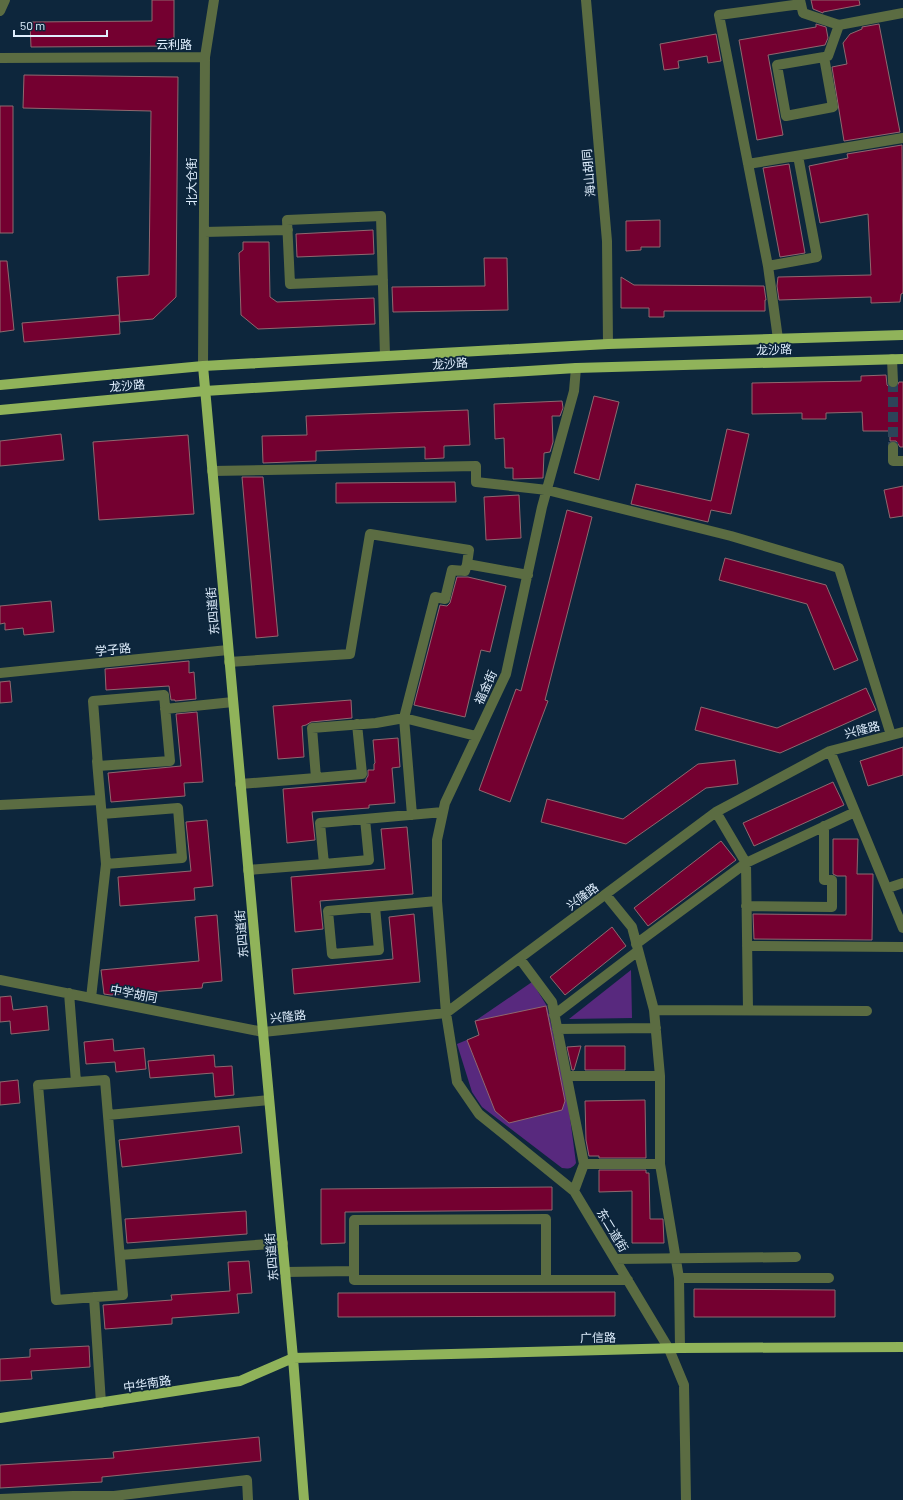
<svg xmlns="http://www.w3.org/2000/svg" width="903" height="1500" viewBox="0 0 903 1500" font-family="Barlow,'Noto Sans SC',sans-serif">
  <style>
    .green { fill: #58297e }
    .building { fill: #740030; stroke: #8f686f }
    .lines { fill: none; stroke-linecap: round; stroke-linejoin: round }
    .minor-tunnel { stroke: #2d4459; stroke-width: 10; stroke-dasharray: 10 5; stroke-linecap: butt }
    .minor { stroke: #5b6c42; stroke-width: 10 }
    .major { stroke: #90b35a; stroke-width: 10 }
    .labels { text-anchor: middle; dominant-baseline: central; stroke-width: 3.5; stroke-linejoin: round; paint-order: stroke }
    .street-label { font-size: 12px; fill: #e0effe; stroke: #0d263c }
  </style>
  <rect width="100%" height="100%" fill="#0d263c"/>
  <path class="green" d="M 631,970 L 632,1018 L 569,1019 Z
    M 532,982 L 547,1006 L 567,1095 L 576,1163 C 572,1169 568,1169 562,1168 L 482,1107 L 472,1092 L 457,1044 L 479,1035 L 475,1021 Z"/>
  <path class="building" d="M 152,0 L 174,0 L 174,46 L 31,47 L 30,22 L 152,21 Z
    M 811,0 L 859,0 L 860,5 L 823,12 L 823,13 L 813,9 Z
    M 816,24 L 826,27 L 828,38 L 825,45 L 768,55 L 783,135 L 757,140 L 739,40 L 816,27 Z
    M 879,24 L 900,132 L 844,141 L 832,67 L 847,64 L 843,43 L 850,34 L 862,29 L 862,27 Z
    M 716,34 L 721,61 L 708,63 L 707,56 L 678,61 L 679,68 L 664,70 L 660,44 Z
    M 24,75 L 178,77 L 176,297 L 153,319 L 120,322 L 117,277 L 149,275 L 151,111 L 23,108 Z
    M 0,106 L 13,106 L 13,233 L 0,233 Z
    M 902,145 L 903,293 L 901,294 L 900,302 L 871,303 L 871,297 L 779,300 L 777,286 L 778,277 L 871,275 L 868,214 L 820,223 L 809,166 L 848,158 L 847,154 Z
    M 789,164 L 805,253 L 780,257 L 763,168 Z
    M 660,220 L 660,247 L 641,247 L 641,250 L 626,251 L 626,221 Z
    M 373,230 L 374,254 L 297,257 L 296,234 Z
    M 243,242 L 269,242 L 270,297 L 277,302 L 374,298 L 375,324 L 258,329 L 241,315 L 239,253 L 243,250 Z
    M 484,258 L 507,258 L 508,310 L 393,312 L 392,287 L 485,286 Z
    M 0,261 L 7,261 L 14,330 L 0,332 Z
    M 621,277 L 634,285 L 764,286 L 766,300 L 765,300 L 765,311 L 664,311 L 664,317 L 649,317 L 649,308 L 621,308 Z
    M 119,315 L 120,334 L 24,342 L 22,323 Z
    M 886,375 L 887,385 L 890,388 L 896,388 L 899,382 L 903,382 L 903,447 L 900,447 L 896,441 L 890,441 L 890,431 L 863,431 L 862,412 L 826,413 L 826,419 L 802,419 L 802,413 L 752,414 L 752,383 L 861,381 L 861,376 Z
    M 594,396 L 619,402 L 599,480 L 574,473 Z
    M 562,401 L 563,408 L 560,416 L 552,416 L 553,442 L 550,452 L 544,453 L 543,478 L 513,479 L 513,468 L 505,468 L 504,438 L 495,439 L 494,404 Z
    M 468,410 L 470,445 L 444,446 L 444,458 L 425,459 L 425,447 L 316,451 L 316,461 L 263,463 L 262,436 L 307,435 L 306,416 Z
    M 727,429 L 749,434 L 731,514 L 711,510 L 708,522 L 631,504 L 636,484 L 711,501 Z
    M 61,434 L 64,460 L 0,466 L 0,441 Z
    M 188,435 L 194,514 L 99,520 L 93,442 Z
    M 242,477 L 263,477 L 278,636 L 256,638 Z
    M 455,482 L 456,502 L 336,503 L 336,483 Z
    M 903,486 L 903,516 L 890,518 L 884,490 Z
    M 519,495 L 521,538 L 486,540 L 484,497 Z
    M 567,510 L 592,517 L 545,700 L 548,701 L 510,802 L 479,790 L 516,689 L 521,691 Z
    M 725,558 L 826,585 L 858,660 L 834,670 L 807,604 L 719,580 Z
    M 457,577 L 468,577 L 506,586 L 490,652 L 481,650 L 465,717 L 414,705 L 440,605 L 447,606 L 450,603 Z
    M 51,601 L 54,632 L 24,635 L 23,628 L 5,630 L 5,623 L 0,624 L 0,606 Z
    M 189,661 L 189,673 L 194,672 L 196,699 L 175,701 L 175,700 L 171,700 L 169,686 L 106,690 L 105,669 Z
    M 10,681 L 12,702 L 0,703 L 0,682 Z
    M 866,688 L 876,710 L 780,753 L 695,730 L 701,707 L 777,728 Z
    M 351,700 L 352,718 L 311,722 L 306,725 L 302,726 L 304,757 L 278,759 L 273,706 Z
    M 197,712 L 203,782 L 184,783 L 185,796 L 111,802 L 108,773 L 181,766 L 176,714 Z
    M 398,738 L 400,767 L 392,768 L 395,803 L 369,805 L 369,808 L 312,812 L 315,840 L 287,843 L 283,789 L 366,782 L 366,779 L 368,776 L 368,770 L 374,770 L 374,764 L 375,763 L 373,740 Z
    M 903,747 L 903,775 L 868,786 L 860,761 Z
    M 735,760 L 738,784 L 706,788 L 626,844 L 541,822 L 547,799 L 623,819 L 698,764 Z
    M 833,782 L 844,805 L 754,846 L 743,823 Z
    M 207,820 L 213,886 L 194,888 L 195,900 L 120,906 L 118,877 L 191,871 L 186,822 Z
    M 407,827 L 413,894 L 320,901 L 323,929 L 295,932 L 291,877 L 385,869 L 381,829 Z
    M 833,839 L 858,839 L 857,874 L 873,874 L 872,940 L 754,939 L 753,914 L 846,915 L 846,876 L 837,876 L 833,874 Z
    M 721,841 L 736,860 L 648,926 L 634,908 Z
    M 414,914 L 420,982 L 294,994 L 292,969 L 393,959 L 389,917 Z
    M 217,915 L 222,981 L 203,983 L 202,988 L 111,995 L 104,994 L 101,970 L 199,961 L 195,917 Z
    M 612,927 L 626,946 L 565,995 L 550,977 Z
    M 11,996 L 13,1010 L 47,1006 L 49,1030 L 11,1034 L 10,1021 L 0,1022 L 0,997 Z
    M 546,1006 L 565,1101 L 562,1110 L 509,1123 L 495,1111 L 467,1040 L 479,1035 L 475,1021 Z
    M 113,1039 L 114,1051 L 144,1048 L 146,1069 L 116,1072 L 115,1062 L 86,1064 L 84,1042 Z
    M 581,1046 L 574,1070 L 572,1070 L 567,1047 Z
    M 585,1046 L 625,1046 L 625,1070 L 585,1070 Z
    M 214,1055 L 215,1067 L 232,1066 L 234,1095 L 215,1097 L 213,1073 L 150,1078 L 148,1061 Z
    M 18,1080 L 20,1103 L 0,1105 L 0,1082 Z
    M 645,1100 L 646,1158 L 599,1158 L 599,1156 L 589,1156 L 586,1140 L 585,1101 Z
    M 239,1126 L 242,1153 L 122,1167 L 119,1140 Z
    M 599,1170 L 646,1170 L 646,1173 L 649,1173 L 650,1219 L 663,1219 L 664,1243 L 632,1243 L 632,1191 L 599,1192 Z
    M 552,1187 L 552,1210 L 345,1212 L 345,1243 L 321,1244 L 321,1189 Z
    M 246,1211 L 247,1234 L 127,1243 L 125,1219 Z
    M 249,1261 L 252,1293 L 237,1294 L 239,1313 L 172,1318 L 172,1324 L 105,1329 L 103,1305 L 172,1300 L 171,1295 L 230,1291 L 228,1262 Z
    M 694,1289 L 835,1290 L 835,1317 L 694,1317 Z
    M 615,1292 L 615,1316 L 338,1317 L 338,1293 Z
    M 89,1346 L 90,1367 L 31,1371 L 32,1379 L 0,1381 L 0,1359 L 30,1357 L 30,1349 Z
    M 259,1437 L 261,1461 L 102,1477 L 102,1482 L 0,1488 L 0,1465 L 114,1458 L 113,1452 Z"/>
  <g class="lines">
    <path class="minor-tunnel" d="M 893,382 L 893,447"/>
    <path class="minor" d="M 586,0 L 607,241 L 608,344
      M 800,0 L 803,13 L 839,25
      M 0,11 L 5,0
      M 824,57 L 833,107 L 786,116 L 777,65 L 824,57 L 828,56 L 839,25 L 903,13
      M 0,58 L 205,57
      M 748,164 L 903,138
      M 204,232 L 288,230
      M 768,266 L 817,257 L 798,156
      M 383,280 L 290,284 L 287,220 L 381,216 L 385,356
      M 778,339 L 768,266 L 719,15 L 801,4
      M 892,359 L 893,382
      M 203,366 L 205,57 L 214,0
      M 576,368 L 574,391 L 542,507 L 506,674 L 445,803 L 437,840 L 437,901 L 446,1013 L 457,1082 L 479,1114 L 574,1191 L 669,1349 L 684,1385 L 686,1500
      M 893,447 L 893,461 L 903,461
      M 212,471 L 476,466 L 476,482 L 547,490 L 731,536 L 839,568 L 891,735
      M 229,662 L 350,654 L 370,534 L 469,550 L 467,564
      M 0,673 L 228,650
      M 164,695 L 170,761 L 98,766 L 93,701 Z
      M 165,709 L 233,702
      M 476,736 L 404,718 L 435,597 L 445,599 L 452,570 L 465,571 L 467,564 L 528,575
      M 830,751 L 903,928
      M 316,778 L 362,774 L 357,724
      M 240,784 L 316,778 L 312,728 L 376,723 L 404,718 L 412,815
      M 0,805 L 100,800
      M 716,812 L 746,863 L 748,1010
      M 102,814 L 178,808 L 182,858 L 106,864
      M 365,819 L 369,860 L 324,864 L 320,823 L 443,812
      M 248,870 L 324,864
      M 888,888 L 903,883
      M 606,895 L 632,927 L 654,1010
      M 746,906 L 832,907 L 832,880 L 824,880 L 824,826
      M 375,907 L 379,950 L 332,954 L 328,911 L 437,901
      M 636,944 L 746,863 L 855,812
      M 747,946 L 903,947
      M 520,959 L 552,1002 L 584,1164 L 574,1191
      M 0,980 L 263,1032 L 446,1013 L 716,812 L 830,751 L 903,732
      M 69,993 L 76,1082
      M 91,998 L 106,864 L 97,761
      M 554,1015 L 638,951
      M 557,1029 L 656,1028
      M 567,1076 L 660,1076
      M 105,1080 L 123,1295 L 56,1300 L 38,1085 Z
      M 108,1115 L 269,1100
      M 584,1164 L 660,1164 L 660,1076 L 654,1010 L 867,1011
      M 660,1164 L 679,1278 L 680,1348
      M 120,1255 L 283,1243
      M 615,1259 L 796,1257
      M 285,1272 L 354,1271
      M 679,1278 L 829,1278
      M 546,1280 L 546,1219 L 354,1220 L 354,1280 L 628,1280
      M 94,1297 L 101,1403
      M 114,1496 L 247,1480 L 248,1500
      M 0,1499 L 73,1496
      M 73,1500 L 73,1496 L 114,1496 L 114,1500"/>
    <path class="major" d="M 203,366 L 263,1032 L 293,1358 L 304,1500
      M 0,385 L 203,366 L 608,344 L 903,335
      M 0,410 L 205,391 L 576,368 L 903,359
      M 0,1418 L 240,1381 L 293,1358 L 680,1348 L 903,1347"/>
  </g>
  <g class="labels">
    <g class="street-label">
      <text x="174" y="44">云利路</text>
      <text transform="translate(588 173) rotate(-95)">海山胡同</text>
      <text transform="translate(191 182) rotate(-90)">北大仓街</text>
      <text transform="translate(774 349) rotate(-2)">龙沙路</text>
      <text transform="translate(450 363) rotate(-4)">龙沙路</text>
      <text transform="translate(127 385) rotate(-5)">龙沙路</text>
      <text transform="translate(212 611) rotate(-95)">东四道街</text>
      <text transform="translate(113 649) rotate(-6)">学子路</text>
      <text transform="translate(485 687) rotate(-65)">福金街</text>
      <text transform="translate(862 729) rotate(-14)">兴隆路</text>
      <text transform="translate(582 896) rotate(-37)">兴隆路</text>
      <text transform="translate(241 934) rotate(-95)">东四道街</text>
      <text transform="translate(134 993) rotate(11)">中学胡同</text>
      <text transform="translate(288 1016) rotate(-6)">兴隆路</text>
      <text transform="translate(613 1230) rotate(59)">东二道街</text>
      <text transform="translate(271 1257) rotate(-95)">东四道街</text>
      <text transform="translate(598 1337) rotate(-1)">广信路</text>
      <text transform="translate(147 1383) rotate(-9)">中华南路</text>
    </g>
  </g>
  <path d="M14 30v6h93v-6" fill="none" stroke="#e0effe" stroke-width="2"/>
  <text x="20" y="30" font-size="12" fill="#e0effe" stroke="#0d263c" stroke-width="3" paint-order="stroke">50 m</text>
</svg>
